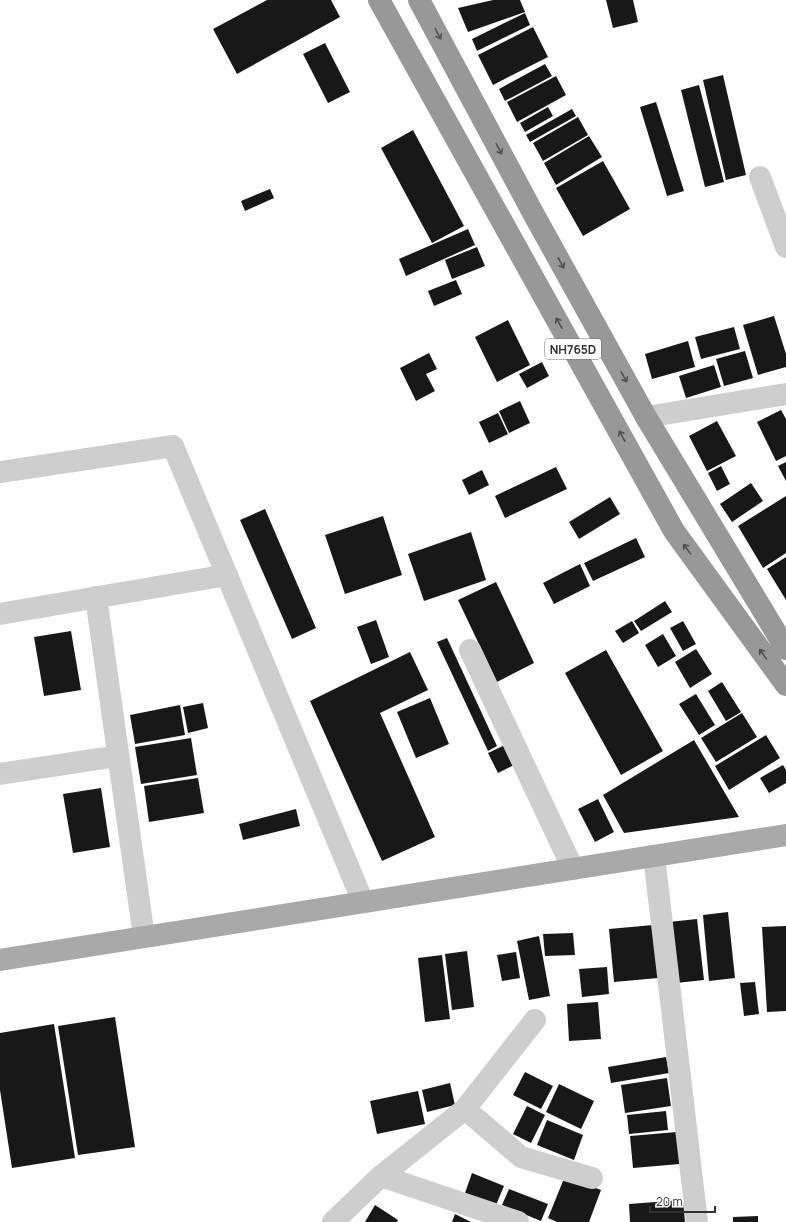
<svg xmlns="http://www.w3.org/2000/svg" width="786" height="1222" viewBox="0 0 786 1222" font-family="Manrope,sans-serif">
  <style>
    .building { fill: #181818 }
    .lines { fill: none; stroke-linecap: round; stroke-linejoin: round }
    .minor { stroke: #cecece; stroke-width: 22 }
    .major { stroke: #a9a9a9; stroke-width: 22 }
    .highway { stroke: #989898; stroke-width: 22 }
    .oneway { stroke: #505050 }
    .labels { text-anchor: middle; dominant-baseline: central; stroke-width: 4; stroke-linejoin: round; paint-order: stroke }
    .shield { fill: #fff; stroke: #6f6f6f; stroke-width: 1 }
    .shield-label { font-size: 12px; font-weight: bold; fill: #313131 }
  </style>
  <rect width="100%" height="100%" fill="#fff"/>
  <path class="building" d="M 267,0 L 331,0 L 340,17 L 237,74 L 213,29 Z
    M 493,0 L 520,0 L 525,12 L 468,32 L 458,8 Z
    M 606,0 L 633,0 L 638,22 L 613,28 Z
    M 525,13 L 530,25 L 477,51 L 472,39 Z
    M 533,27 L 548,57 L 493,85 L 478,55 Z
    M 325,43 L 350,92 L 328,103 L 303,54 Z
    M 545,64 L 552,76 L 505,101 L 499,89 Z
    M 723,75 L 746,175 L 726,180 L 703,80 Z
    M 556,76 L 566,95 L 517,122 L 507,102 Z
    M 699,85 L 724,182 L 705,187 L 681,90 Z
    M 656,102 L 684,191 L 667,196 L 640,107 Z
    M 548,107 L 553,116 L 525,132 L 520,123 Z
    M 572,109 L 576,116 L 530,142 L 526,135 Z
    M 578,117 L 588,135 L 543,161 L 533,143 Z
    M 413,130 L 464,226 L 432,243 L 381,148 Z
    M 589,136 L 602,157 L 556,185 L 544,163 Z
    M 603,161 L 630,209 L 583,236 L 556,188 Z
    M 270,189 L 274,198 L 245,211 L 241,201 Z
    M 468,229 L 475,245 L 406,276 L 399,259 Z
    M 477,247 L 485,266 L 452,279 L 445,260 Z
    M 456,280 L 462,294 L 434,306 L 428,291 Z
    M 774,316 L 786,354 L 786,367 L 758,375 L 743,325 Z
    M 508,320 L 530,365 L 497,382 L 475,337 Z
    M 734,327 L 740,349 L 701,359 L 695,337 Z
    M 688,341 L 695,367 L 652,379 L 645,354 Z
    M 745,351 L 753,378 L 724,386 L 716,359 Z
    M 429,353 L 437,369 L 426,374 L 435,391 L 416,401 L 400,368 Z
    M 542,362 L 549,376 L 527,388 L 519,374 Z
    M 714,365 L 721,387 L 686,398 L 679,376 Z
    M 520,401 L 530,423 L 509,433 L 499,411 Z
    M 781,410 L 786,419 L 786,456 L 776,461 L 757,422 Z
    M 498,413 L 508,434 L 489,443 L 479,422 Z
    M 717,421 L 736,456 L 707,471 L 689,436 Z
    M 786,462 L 786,481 L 778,466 Z
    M 721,466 L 730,484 L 717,491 L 708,473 Z
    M 556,467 L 567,489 L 505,518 L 495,496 Z
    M 482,470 L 489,485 L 469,495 L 462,480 Z
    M 751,483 L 763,501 L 732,522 L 720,504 Z
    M 786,496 L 786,553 L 763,568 L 738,526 Z
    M 610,497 L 620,514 L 579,539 L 569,522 Z
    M 265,509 L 316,628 L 292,639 L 240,520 Z
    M 383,516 L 402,575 L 345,594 L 325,535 Z
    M 471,532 L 486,580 L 424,601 L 408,554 Z
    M 636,538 L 645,557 L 593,581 L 584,563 Z
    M 786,557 L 786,600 L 767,569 Z
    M 580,564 L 590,586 L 554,604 L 543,583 Z
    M 496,582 L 534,663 L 497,682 L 458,600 Z
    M 665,601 L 672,612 L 641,631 L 634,621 Z
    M 376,620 L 389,657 L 371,664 L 357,627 Z
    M 632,621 L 639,633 L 623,643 L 615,631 Z
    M 683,621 L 696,644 L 683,651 L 670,628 Z
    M 71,631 L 81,690 L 44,696 L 34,637 Z
    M 663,634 L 676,656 L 658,667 L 645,645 Z
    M 447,638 L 497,746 L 488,751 L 437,642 Z
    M 696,649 L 712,674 L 690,688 L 675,662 Z
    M 606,650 L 663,751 L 621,775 L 565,673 Z
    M 410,652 L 428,690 L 380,713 L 435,837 L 382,861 L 310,701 Z
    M 722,682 L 741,712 L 726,721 L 708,691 Z
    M 696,694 L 715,725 L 699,735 L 679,704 Z
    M 430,698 L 449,744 L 416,758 L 397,712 Z
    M 203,703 L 208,728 L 188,733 L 183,707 Z
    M 180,705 L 185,735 L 135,744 L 130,715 Z
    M 742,713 L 757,737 L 716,762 L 701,738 Z
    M 766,735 L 780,758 L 729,790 L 715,766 Z
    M 191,738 L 197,775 L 141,784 L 135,747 Z
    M 694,740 L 739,817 L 624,833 L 603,795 Z
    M 505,745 L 514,765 L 498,773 L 488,753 Z
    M 783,765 L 786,770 L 786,783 L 769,793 L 760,778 Z
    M 198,778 L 204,813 L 149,822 L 144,786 Z
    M 101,788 L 110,847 L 73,853 L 63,794 Z
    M 598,799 L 614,832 L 595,842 L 578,809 Z
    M 296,809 L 300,826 L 243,840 L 239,824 Z
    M 728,912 L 735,978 L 709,981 L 703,915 Z
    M 697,919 L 704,980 L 676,983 L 669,922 Z
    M 653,925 L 658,978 L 614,982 L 609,929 Z
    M 786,926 L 786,1011 L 767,1012 L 762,927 Z
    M 573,933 L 575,955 L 545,956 L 543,934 Z
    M 539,936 L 550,996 L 529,1000 L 517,941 Z
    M 467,951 L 474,1007 L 452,1010 L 445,954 Z
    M 516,952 L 520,978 L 502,981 L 497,955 Z
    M 442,955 L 450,1019 L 425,1022 L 418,958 Z
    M 607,967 L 609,994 L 582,997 L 579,969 Z
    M 755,982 L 759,1014 L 744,1016 L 740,983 Z
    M 598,1002 L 601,1039 L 569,1041 L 567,1004 Z
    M 115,1017 L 135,1147 L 78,1155 L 58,1026 Z
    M 54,1024 L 75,1158 L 12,1168 L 0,1090 L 0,1033 Z
    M 666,1057 L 669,1073 L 611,1083 L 608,1067 Z
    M 525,1072 L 553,1086 L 541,1109 L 513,1095 Z
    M 667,1078 L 671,1106 L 625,1113 L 621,1085 Z
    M 450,1083 L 455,1105 L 427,1112 L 422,1090 Z
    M 559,1084 L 594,1101 L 581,1129 L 546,1112 Z
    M 418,1091 L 425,1124 L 377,1134 L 370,1101 Z
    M 527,1106 L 545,1115 L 531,1143 L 513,1134 Z
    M 666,1111 L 668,1130 L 629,1134 L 627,1115 Z
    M 547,1120 L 583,1135 L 574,1160 L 537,1145 Z
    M 677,1132 L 680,1164 L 633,1168 L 630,1136 Z
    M 472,1173 L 504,1186 L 496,1205 L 465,1193 Z
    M 565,1176 L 601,1190 L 589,1222 L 557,1222 L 548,1218 Z
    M 509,1189 L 548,1204 L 541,1221 L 502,1205 Z
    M 683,1200 L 685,1222 L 630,1222 L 629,1204 Z
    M 375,1205 L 398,1220 L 397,1222 L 365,1222 Z
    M 455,1214 L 471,1222 L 452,1222 Z
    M 758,1216 L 758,1222 L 733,1222 L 733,1217 Z"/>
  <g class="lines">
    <path class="minor" d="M 760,177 L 786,247
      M 646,417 L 786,394
      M 0,472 L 173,446 L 363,902
      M 96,597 L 144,937
      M 0,614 L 227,575
      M 470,650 L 573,869
      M 0,774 L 118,756
      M 654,856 L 697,1222
      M 465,1109 L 521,1157 L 592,1178
      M 333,1222 L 381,1176
      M 518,1222 L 381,1176 L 465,1109 L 535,1020"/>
    <path class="major" d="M 0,960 L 786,835"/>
    <path class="highway" d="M 379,0 L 674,531 L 786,685
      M 419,0 L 533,213 L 646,417 L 786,649"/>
  </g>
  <defs><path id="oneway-shaft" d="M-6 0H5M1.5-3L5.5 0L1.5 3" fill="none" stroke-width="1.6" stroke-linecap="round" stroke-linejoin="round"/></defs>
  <g class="oneway">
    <use href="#oneway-shaft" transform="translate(438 34) rotate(62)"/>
    <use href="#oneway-shaft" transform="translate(499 149) rotate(62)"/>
    <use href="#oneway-shaft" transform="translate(561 263) rotate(61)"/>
    <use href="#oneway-shaft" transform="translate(559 323) rotate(-119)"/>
    <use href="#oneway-shaft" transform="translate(624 377) rotate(61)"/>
    <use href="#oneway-shaft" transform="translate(622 436) rotate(-119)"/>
    <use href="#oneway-shaft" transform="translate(687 549) rotate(-126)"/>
    <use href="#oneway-shaft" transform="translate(763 654) rotate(-126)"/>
  </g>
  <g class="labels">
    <rect class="shield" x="545" y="339" width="56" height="20" rx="3"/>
    <g class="shield-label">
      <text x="573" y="349">NH765D</text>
    </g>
  </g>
  <path d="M650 1206v6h65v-6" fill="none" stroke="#313131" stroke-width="2"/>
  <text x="656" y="1206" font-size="12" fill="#313131" stroke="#ffffff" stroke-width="3" paint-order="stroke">20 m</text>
</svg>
